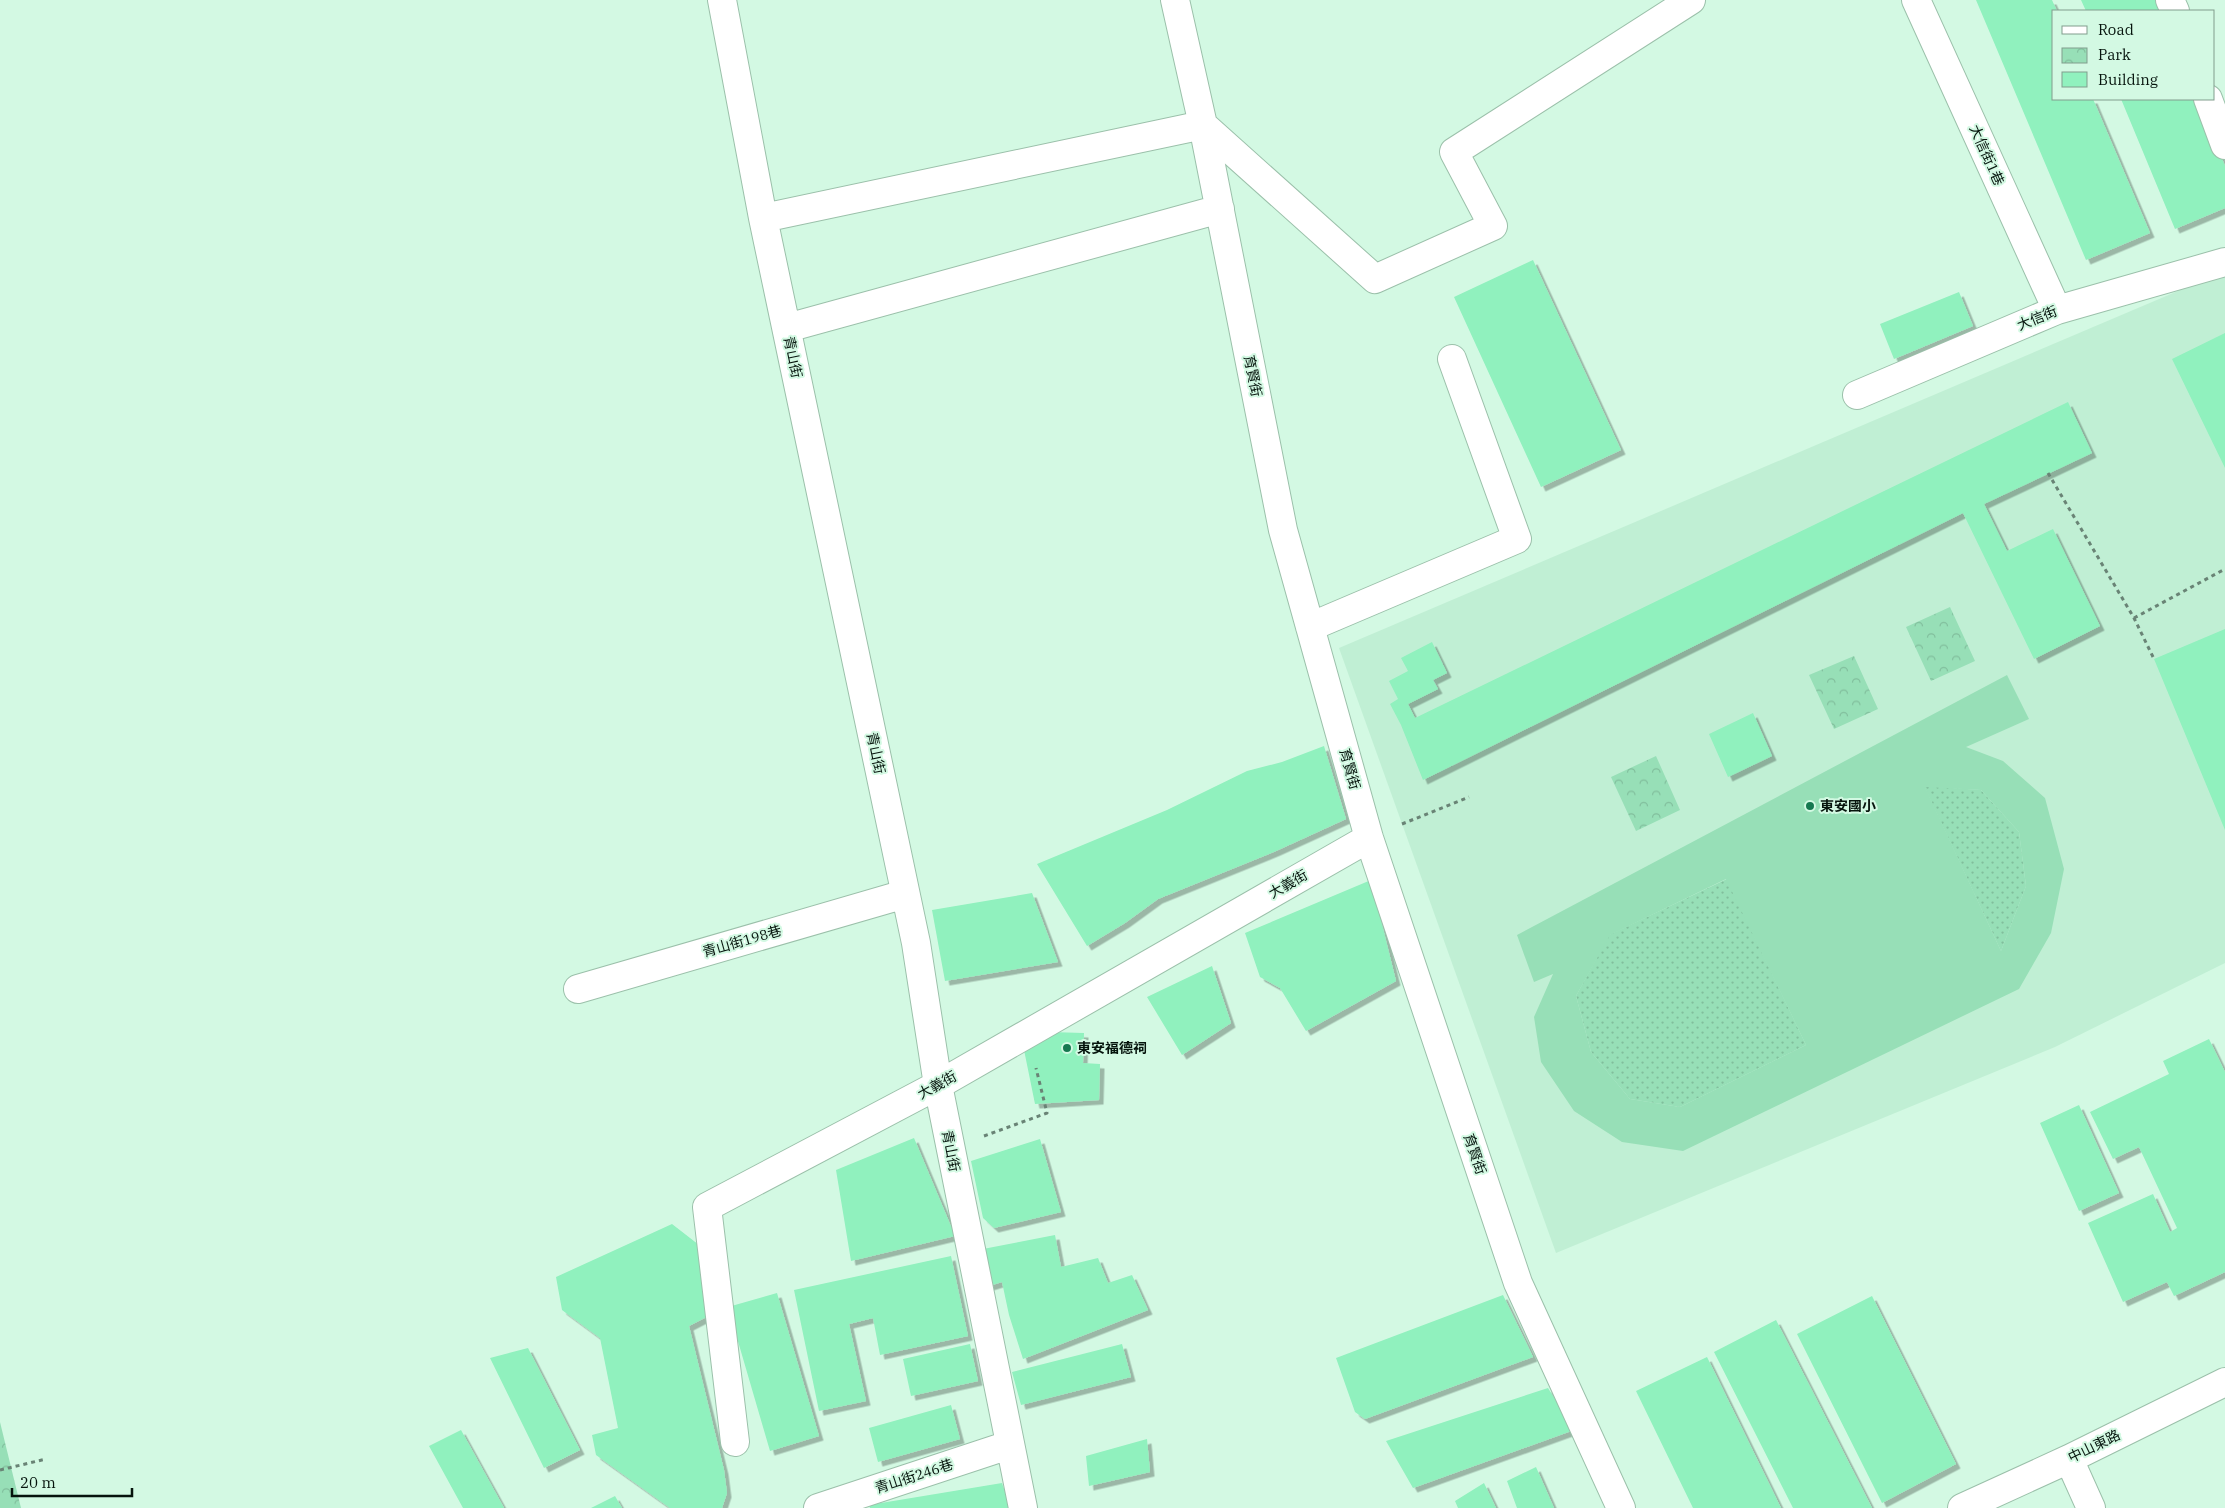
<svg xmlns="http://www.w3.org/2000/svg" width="2225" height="1508" viewBox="0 0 2225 1508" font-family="'IBM Plex Serif','Noto Sans TC',serif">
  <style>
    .built { fill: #c0efd4 }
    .grass { fill: url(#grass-dots) }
    .park { fill: url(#park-crowns) }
    .pitch { fill: #97dfb7; fill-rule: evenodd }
    .building { fill: #90f1be; filter: url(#shadow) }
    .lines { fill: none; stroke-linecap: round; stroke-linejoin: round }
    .minor-casing { stroke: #9bc0aa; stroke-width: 30 }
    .path { stroke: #698375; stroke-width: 3; stroke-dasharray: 4 4; stroke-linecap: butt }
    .minor { stroke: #fff; stroke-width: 28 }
    .poi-dot { fill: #167850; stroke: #d3f9e3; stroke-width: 2 }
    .labels { text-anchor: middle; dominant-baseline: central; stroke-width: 4; stroke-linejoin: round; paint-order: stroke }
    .street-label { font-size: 14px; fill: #06140d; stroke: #d3f9e3 }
    .poi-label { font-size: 14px; font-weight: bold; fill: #06140d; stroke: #d3f9e3; text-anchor: start }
  </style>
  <defs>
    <pattern id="grass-dots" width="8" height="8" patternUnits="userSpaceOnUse" patternTransform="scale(1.25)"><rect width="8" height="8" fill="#97dfb7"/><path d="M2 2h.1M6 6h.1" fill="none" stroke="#81be9c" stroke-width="1.8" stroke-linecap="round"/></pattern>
    <pattern id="park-crowns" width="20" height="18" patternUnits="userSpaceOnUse" patternTransform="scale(1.25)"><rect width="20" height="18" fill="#97dfb7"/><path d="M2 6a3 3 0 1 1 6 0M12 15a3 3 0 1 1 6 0" fill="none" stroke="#81be9c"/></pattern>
    <filter id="shadow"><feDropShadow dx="4.5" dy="4.5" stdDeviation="0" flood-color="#0004"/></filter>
  </defs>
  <rect width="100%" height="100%" fill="#d3f9e3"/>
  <path class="built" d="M 2225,271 L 2225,963 L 2055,1047 L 1556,1253 L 1339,648 Z"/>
  <path class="grass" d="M 1924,786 L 1981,790 L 2019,832 L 2026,886 L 2001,951 Z
    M 1727,879 L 1806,1045 L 1680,1107 L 1630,1099 L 1591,1052 L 1576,996 L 1609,935 Z"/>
  <path class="park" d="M 1950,607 L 1975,661 L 1931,681 L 1906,627 Z
    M 1854,656 L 1878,709 L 1834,729 L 1809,675 Z
    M 1656,756 L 1680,810 L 1636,831 L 1611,777 Z
    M 0,1422 L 21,1508 L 0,1508 Z"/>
  <path class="pitch" d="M 2007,675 L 2029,719 L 1966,747 L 2003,761 L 2045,798 L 2064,869 L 2051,933 L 2019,989 L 1683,1151 L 1622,1142 L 1574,1111 L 1541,1062 L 1534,1017 L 1553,974 L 1534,982 L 1517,935 ZM 1925,787 L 1981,790 L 2019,832 L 2026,886 L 2001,951 ZM 1726,879 L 1806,1045 L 1680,1107 L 1630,1099 L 1591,1052 L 1576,996 L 1610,935 Z"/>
  <path class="building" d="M 1976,0 L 2052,0 L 2057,11 L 2054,11 L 2054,99 L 2093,99 L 2150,233 L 2086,260 Z
    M 2081,0 L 2157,0 L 2162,11 L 2086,11 Z
    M 2121,99 L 2197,99 L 2225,166 L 2225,208 L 2175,229 Z
    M 1533,260 L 1621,450 L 1541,487 L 1454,297 Z
    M 1959,292 L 1973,326 L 1894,359 L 1880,324 Z
    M 2225,333 L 2225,468 L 2172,359 Z
    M 2068,402 L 2092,453 L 1984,504 L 2007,551 L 2053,529 L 2100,626 L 2034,659 L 1963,513 L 1423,780 L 1401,725 L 1390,704 L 1398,699 L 1389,681 L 1408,671 L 1401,658 L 1432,642 L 1447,673 L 1433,680 L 1438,689 L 1408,704 L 1415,718 Z
    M 2225,629 L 2225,830 L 2154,659 Z
    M 1753,713 L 1772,756 L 1728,777 L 1709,734 Z
    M 1324,746 L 1346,819 L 1276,851 L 1158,899 L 1125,923 L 1087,946 L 1037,864 L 1167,810 L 1247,771 L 1282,762 Z
    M 1371,880 L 1396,981 L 1306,1031 L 1280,988 L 1260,977 L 1245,933 Z
    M 1032,893 L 1058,962 L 945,981 L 932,910 Z
    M 1212,966 L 1231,1023 L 1182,1055 L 1147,997 Z
    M 1050,1032 L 1084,1033 L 1083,1063 L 1100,1064 L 1099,1100 L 1035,1104 L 1023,1045 Z
    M 2209,1039 L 2225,1072 L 2225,1272 L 2174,1296 L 2167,1282 L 2123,1302 L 2088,1223 L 2153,1194 L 2170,1232 L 2177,1228 L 2139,1147 L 2113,1159 L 2090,1112 L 2169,1074 L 2163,1061 Z
    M 2079,1105 L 2119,1193 L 2079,1211 L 2040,1123 Z
    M 914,1138 L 955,1236 L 851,1261 L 836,1170 Z
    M 1040,1139 L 1061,1212 L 994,1228 L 983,1218 L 971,1161 Z
    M 672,1224 L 708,1252 L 718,1311 L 689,1326 L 724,1470 L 727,1493 L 722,1508 L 670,1508 L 596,1455 L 592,1435 L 618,1428 L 600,1338 L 562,1310 L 556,1277 Z
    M 1055,1235 L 1061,1267 L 1098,1258 L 1108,1283 L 1132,1275 L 1148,1310 L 1023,1359 L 1009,1315 L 1002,1282 L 989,1286 L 983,1249 Z
    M 951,1256 L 968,1336 L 880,1355 L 873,1318 L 849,1324 L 866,1401 L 819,1411 L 794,1290 Z
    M 777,1293 L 819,1436 L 770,1451 L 728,1307 Z
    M 1503,1295 L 1533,1357 L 1365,1419 L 1355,1412 L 1336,1358 Z
    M 1872,1296 L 1956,1464 L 1882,1503 L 1797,1334 Z
    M 1776,1320 L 1872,1508 L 1793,1508 L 1714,1352 Z
    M 970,1344 L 978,1381 L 911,1396 L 903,1359 Z
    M 1122,1344 L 1131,1377 L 1021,1405 L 1012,1372 Z
    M 528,1348 L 580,1450 L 544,1468 L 490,1358 Z
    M 1707,1357 L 1781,1508 L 1693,1508 L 1636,1391 Z
    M 1548,1388 L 1574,1430 L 1413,1488 L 1386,1441 Z
    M 951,1405 L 960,1439 L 878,1462 L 869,1428 Z
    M 461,1430 L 504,1508 L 463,1508 L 429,1446 Z
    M 1147,1439 L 1150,1472 L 1089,1486 L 1086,1456 Z
    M 1536,1467 L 1554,1508 L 1517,1508 L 1507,1481 Z
    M 1002,1483 L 1010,1508 L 870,1508 L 869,1505 Z
    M 1484,1483 L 1496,1508 L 1458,1508 L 1455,1501 Z
    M 615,1496 L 622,1508 L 591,1508 Z"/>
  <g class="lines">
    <defs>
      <path id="minor" d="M 722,0 L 763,218 L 916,943 L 938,1085 L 1023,1508
        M 1175,0 L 1203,125 L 1283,530 L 1369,838 L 1518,1283 L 1621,1508
        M 1916,0 L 2057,310
        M 2170,0 L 2175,11
        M 2208,99 L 2225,145
        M 763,218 L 1203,125 L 1375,279 L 1493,226 L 1454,152 L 1691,0
        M 787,328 L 1220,209
        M 1857,395 L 2057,310 L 2225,262
        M 1310,627 L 1517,539 L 1452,359
        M 578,989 L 905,894
        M 735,1442 L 707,1207 L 938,1085 L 1369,838
        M 2069,1459 L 2091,1508
        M 818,1508 L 1009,1445
        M 1962,1508 L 2069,1459 L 2225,1382"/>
    </defs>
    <use href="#minor" class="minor-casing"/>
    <path class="path" d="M 2048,473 L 2134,618 L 2154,659
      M 2134,618 L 2225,569
      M 1402,824 L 1469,797
      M 984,1136 L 1047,1113 L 1036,1068
      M 0,1470 L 46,1459"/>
    <use href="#minor" class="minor"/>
  </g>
  <g class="poi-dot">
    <circle cx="1810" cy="806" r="5"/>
    <circle cx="1067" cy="1048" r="5"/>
  </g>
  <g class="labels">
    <g class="street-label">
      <text transform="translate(1987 155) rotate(66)">大信街1巷</text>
      <text transform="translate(2037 318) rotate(-22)">大信街</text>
      <text transform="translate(793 357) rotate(78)">青山街</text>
      <text transform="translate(1253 376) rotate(79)">育賢街</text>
      <text transform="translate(876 753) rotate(78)">青山街</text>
      <text transform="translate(1350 769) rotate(74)">育賢街</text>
      <text transform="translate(1288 884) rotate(-30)">大義街</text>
      <text transform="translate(742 941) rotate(-16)">青山街198巷</text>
      <text transform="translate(937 1085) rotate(-29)">大義街</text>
      <text transform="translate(951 1151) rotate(79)">青山街</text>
      <text transform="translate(1475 1154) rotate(71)">育賢街</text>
      <text transform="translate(2094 1446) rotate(-26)">中山東路</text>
      <text transform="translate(914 1476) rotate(-18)">青山街246巷</text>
    </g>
    <g class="poi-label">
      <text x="1820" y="806">東安國小</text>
      <text x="1077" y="1048">東安福德祠</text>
    </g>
  </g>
  <rect x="2052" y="10" width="162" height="90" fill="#d3f9e3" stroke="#819d8d"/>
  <rect x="2062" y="26" width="25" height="8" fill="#ffffff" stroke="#819d8d"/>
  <text x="2098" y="35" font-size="15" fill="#06140d">Road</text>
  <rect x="2062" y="48" width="25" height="15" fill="url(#park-crowns)" stroke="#819d8d"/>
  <text x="2098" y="60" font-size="15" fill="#06140d">Park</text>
  <rect x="2062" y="72" width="25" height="15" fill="#90f1be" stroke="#819d8d"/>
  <text x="2098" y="85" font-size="15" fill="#06140d">Building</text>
  <path d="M12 1488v8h120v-8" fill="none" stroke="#06140d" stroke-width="2.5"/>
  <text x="20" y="1488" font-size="15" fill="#06140d" stroke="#d3f9e3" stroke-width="4" paint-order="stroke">20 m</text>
</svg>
